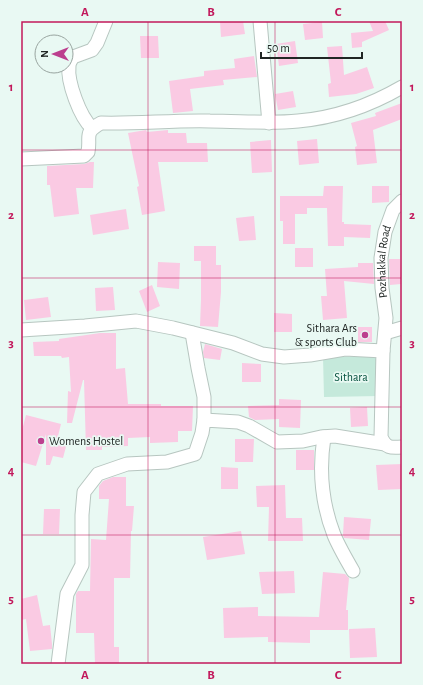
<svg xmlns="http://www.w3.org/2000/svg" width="423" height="685" viewBox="0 0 423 685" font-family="'Alegreya Sans',sans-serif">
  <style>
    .green { fill: #c5e9db }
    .building { fill: #facae3 }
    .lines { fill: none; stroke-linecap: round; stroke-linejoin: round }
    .minor-casing { stroke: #b7c6c0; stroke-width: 15 }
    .minor { stroke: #fff; stroke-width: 13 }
    .grid { fill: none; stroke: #c2185b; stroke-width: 1; stroke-opacity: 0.55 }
    .poi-dot { fill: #bc3f8e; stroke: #e9f9f3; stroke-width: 1.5 }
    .labels { text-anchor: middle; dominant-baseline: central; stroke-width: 3.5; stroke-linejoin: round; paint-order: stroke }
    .street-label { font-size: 12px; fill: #202624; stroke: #e9f9f3 }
    .poi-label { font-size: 12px; fill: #202624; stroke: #e9f9f3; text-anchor: end }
    .park-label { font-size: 12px; fill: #05513e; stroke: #e9f9f3 }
    .neatline { fill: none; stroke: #c2185b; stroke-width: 1.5 }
    .grid-label { font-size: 13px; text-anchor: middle; font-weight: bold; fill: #c2185b }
  </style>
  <rect width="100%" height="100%" fill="#e9f9f3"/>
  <path class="green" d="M 378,356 L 379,396 L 324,397 L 323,357 Z"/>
  <path class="building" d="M 220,21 L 243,21 L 245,34 L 221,37 Z
    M 369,21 L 385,21 L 389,30 L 362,42 L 362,47 L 352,48 L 351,33 L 373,31 Z
    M 322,22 L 323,38 L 305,40 L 303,24 Z
    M 140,36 L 158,36 L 159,58 L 141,58 Z
    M 295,41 L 298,63 L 279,66 L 276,44 Z
    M 342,46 L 344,75 L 367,67 L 374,88 L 356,94 L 329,97 L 328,84 L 331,83 L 327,47 Z
    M 254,56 L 257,77 L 223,80 L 224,85 L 190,89 L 193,111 L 173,113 L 169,81 L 204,76 L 204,71 L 235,68 L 234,59 Z
    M 293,91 L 296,107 L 278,110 L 275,94 Z
    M 402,103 L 402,119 L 373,130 L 377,163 L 357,165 L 355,147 L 357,146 L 351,123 L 376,116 L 375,113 Z
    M 146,130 L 147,132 L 168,130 L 168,133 L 186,133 L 187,143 L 207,143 L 208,162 L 158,162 L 165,211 L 142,215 L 137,187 L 139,186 L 128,133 Z
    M 317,139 L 319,163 L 299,165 L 297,141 Z
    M 271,140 L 272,172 L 252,173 L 250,142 Z
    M 90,162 L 94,162 L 93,188 L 76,188 L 79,214 L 54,217 L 50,185 L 47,185 L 47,166 L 84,164 Z
    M 324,186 L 343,186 L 342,222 L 344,222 L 344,224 L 371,225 L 370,238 L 344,237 L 344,246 L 328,246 L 327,208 L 307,208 L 307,214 L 295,214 L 295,244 L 283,244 L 283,221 L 280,221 L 280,196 L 323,196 Z
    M 372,186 L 389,186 L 389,202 L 372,203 Z
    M 126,209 L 129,229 L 93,235 L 90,215 Z
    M 254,216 L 256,240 L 239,241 L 236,218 Z
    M 194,246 L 216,246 L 216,265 L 221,265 L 221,292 L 218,327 L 200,326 L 201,300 L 201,261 L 194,261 Z
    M 295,248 L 313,248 L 313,267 L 295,267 Z
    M 389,259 L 400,259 L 401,284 L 390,285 Z
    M 158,262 L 180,263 L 179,289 L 157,287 Z
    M 358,263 L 373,263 L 374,284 L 344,281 L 347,318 L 323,320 L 321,296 L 327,296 L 325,269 L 358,267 Z
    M 152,285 L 160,306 L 147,312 L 139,291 Z
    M 113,287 L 115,310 L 96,311 L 95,288 Z
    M 48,297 L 51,317 L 26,320 L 24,300 Z
    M 274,313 L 292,314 L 292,332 L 274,332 Z
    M 358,327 L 372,327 L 372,342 L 358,342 Z
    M 100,333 L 116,333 L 116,369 L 125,368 L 128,404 L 161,404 L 161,406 L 193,406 L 192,431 L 178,431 L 178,442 L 150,443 L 150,437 L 128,438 L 128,446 L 102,447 L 102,450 L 86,450 L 84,380 L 83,380 L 72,423 L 67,423 L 68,391 L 71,392 L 69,357 L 62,358 L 61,356 L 34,356 L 33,342 L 59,341 L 59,339 Z
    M 205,344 L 222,349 L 220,360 L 204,358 L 203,352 Z
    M 242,363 L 261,364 L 261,382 L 242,382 Z
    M 279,399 L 301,400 L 300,428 L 279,427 L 279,419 L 255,420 L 249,417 L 248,406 L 279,405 Z
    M 367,407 L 368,426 L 351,427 L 350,408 Z
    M 26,415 L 61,424 L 57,440 L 67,443 L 63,458 L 53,456 L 50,465 L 46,465 L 46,434 L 36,466 L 21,462 L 21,434 Z
    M 235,439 L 254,439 L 253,462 L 235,462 Z
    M 296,450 L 314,450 L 314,470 L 296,470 Z
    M 402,464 L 402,489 L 378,490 L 376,465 Z
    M 221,467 L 238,468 L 238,489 L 221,489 Z
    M 113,477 L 126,477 L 126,506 L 134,506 L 132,531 L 131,531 L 130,578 L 114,578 L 114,647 L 119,647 L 119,664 L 95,664 L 94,633 L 76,633 L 76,594 L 78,591 L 90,591 L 91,539 L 106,540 L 109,499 L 99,499 L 99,486 L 103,481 Z
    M 285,485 L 286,518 L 302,518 L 303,541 L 268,541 L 269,507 L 257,507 L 256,486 Z
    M 44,509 L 60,509 L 59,534 L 43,534 Z
    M 344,517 L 371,519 L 369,540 L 344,538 L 343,535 Z
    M 241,531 L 245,554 L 207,560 L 203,537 Z
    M 294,571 L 295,593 L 262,594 L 259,572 Z
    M 323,572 L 345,574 L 349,578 L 346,610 L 348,610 L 348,630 L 310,630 L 310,643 L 268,642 L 268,637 L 224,638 L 223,608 L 258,607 L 258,616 L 319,617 Z
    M 37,595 L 43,626 L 50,625 L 52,644 L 52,649 L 30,651 L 26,619 L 21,620 L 21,599 Z
    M 375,628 L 377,657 L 350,658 L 349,629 Z"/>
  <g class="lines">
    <defs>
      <g id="minor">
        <path d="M 260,21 L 269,123"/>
        <path d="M 92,128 C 80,117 67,82 69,66 C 69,63 71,60 73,57 L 92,50 L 97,43 L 106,21"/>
        <path d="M 21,159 L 84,156 L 88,152 C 91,136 83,133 101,123 C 137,124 174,120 210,121 C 240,121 269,124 298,121 C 334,118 371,105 402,87"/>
        <path d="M 21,330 L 85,326 L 136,321 L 173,328 L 233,343 L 262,354 L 284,357 L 310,355 L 345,349 L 383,351 L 381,437 C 386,448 390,448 402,447"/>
        <path d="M 192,333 L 198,368 L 204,397 L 204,420"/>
        <path d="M 385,333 L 402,328"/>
        <path id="s1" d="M 383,351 L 386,318 L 382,288 L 381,258 L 385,232 L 393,210 L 402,201"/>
        <path d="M 324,437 C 319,469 322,504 334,535 C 339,547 346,559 353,571"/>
        <path d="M 58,664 L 67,594 L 82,565 L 82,515 L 84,492 L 98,474 L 127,464 L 167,462 L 195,454 L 202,433 L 204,420 L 238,422 L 249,426 L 277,442 L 303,441 L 321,437 L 335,436 L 385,444"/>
      </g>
    </defs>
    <use href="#minor" class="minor-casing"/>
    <use href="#minor" class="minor"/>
  </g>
  <path class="grid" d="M 148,21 L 148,664M 275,21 L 275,664M 21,150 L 402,150M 21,278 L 402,278M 21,407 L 402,407M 21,535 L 402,535"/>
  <g class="poi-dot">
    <circle cx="365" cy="335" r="4"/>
    <circle cx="41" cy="441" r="4"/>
  </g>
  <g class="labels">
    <g class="street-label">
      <text stroke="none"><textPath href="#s1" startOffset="90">Pozhakkal Road</textPath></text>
    </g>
    <g class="poi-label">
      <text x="357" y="328">Sithara Ars<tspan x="357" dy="14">&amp; sports Club</tspan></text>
      <text x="49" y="441" text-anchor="start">Womens Hostel</text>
    </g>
    <g class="park-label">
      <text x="351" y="377">Sithara</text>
    </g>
  </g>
  <rect width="423" height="685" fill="none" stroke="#e9f9f3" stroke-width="44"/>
  <g transform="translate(54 54) rotate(270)"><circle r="19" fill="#e9f9f3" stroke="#99a5a0"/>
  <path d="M0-3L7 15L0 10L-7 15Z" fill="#bc3f8e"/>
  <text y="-6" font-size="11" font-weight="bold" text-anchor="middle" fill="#202624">N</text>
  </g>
  <path d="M261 52v6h101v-6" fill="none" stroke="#202624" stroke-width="2"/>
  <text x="267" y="52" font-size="12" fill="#202624" stroke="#e9f9f3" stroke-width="3" paint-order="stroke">50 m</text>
  <rect x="22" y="22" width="379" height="641" class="neatline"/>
  <g class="grid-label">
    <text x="85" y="16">A</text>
    <text x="211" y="16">B</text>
    <text x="338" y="16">C</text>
    <text x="11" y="91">1</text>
    <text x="412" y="91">1</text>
    <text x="11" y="219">2</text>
    <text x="412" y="219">2</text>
    <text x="11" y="347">3</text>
    <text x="412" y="347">3</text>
    <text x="11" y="475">4</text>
    <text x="412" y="475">4</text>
    <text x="11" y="603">5</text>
    <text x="412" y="603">5</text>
    <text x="85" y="679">A</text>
    <text x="211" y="679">B</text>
    <text x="338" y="679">C</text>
  </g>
</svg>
